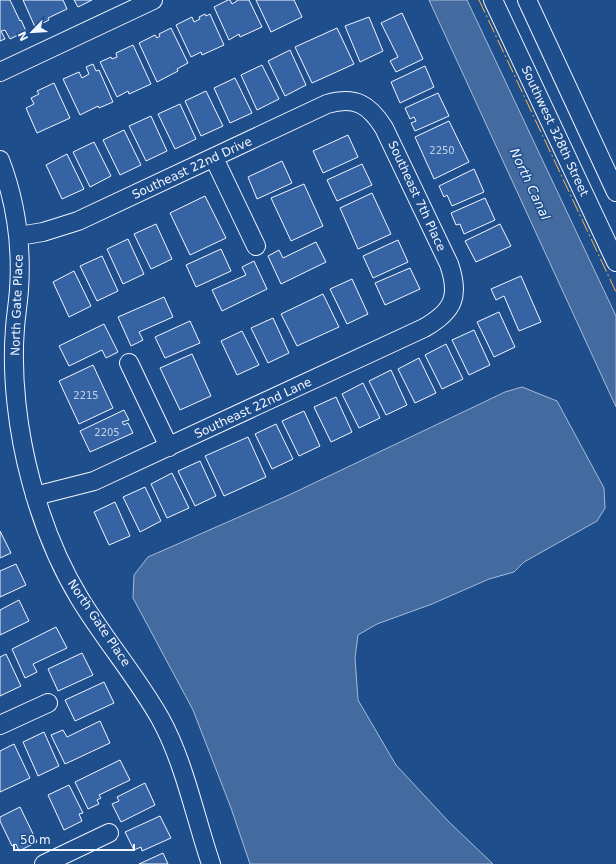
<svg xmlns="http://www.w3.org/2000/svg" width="616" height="864" viewBox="0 0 616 864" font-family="'DejaVu Sans',sans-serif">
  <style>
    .water { fill: #446ba0; stroke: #a8bbd7 }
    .building { fill: #3563a3; stroke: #f2f6ff }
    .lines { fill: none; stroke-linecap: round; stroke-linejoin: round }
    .minor-casing { stroke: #f2f6ff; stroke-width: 20 }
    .minor { stroke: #1f4e8c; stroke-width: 18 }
    .power { stroke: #ffb74d; stroke-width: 1; stroke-dasharray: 14 3 2 3; stroke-linecap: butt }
    .labels { text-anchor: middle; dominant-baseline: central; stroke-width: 3; stroke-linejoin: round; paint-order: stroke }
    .number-label { font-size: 10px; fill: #c3d1e8 }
    .street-label { font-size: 12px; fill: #f2f6ff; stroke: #1f4e8c }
    .water-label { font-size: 13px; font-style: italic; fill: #f2f6ff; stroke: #1f4e8c }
  </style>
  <rect width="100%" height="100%" fill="#1f4e8c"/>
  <path class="water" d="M 429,0 L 467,0 L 616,316 L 616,407 Z
    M 522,387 L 557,401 L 604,488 L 605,508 L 597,521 L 524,562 L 514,572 L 489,579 L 432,604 L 377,624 L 358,635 L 355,658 L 358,700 L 396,765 L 449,822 L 493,864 L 250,864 L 231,808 L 193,710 L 133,598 L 134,575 L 148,557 L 289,495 L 505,392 Z"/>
  <path class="building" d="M 0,0 L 10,0 L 20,21 L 21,20 L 26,31 L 10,39 L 5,30 L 1,31 L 5,39 L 0,41 Z
    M 23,0 L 63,0 L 67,9 L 48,18 L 49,20 L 35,27 Z
    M 74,0 L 92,0 L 78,7 Z
    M 228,0 L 230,0 L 232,4 L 237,1 L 237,0 L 249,0 L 262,27 L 240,37 L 239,34 L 229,40 L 214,7 Z
    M 256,0 L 294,0 L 302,17 L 271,32 Z
    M 402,13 L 423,59 L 396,72 L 390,61 L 398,57 L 381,23 Z
    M 205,14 L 206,16 L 210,14 L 224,45 L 202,55 L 201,52 L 191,57 L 176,25 L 192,17 L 194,22 L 200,19 L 199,17 Z
    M 369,17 L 383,51 L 360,62 L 345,26 Z
    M 171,28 L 188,63 L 177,69 L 178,71 L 157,82 L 139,43 L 155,35 L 157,38 L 160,36 L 159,34 Z
    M 337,28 L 354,64 L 312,83 L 295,47 Z
    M 133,45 L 151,84 L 129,94 L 128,91 L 117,97 L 100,62 L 111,57 L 112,59 L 117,57 L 116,53 Z
    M 290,50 L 306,85 L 285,96 L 268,61 Z
    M 93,64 L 96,71 L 99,70 L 113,102 L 99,108 L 98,106 L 80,115 L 63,79 L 79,72 L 82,78 L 89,74 L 86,67 Z
    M 262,65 L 279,99 L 257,110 L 241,75 Z
    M 425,66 L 434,87 L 400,103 L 391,82 Z
    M 235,78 L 252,113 L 230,123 L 214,88 Z
    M 54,83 L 70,118 L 37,133 L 26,108 L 34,104 L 31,98 L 39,94 L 37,91 Z
    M 206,91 L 223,126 L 201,136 L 185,101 Z
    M 438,93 L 449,116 L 415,131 L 411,123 L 416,121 L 414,117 L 410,119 L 405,108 Z
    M 180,104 L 196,139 L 175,149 L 158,114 Z
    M 151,116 L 167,151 L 146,161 L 129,126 Z
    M 449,121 L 469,162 L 434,179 L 415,137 Z
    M 124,130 L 141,165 L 120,175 L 103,140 Z
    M 348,135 L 358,157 L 323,173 L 313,151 Z
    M 94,142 L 111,176 L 90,187 L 73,152 Z
    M 67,154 L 84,189 L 62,199 L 46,165 Z
    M 282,161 L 292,183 L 257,199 L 248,177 Z
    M 362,164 L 372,185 L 337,201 L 327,180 Z
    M 474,169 L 484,192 L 452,206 L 447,195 L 444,197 L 439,186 Z
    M 304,184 L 323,226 L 291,241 L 271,198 Z
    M 372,193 L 391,234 L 358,249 L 340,208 Z
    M 205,196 L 226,238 L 190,255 L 170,213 Z
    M 485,198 L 495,220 L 464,234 L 460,224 L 456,225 L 451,213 Z
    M 156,224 L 172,259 L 151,269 L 134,234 Z
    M 500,224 L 511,246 L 476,262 L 465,241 Z
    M 128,239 L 144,274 L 123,284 L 107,249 Z
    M 398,240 L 408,262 L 373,278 L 363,256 Z
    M 316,242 L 326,262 L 281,284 L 268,256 L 279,250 L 283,258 Z
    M 221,249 L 231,271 L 196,287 L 186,265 Z
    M 102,256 L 118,291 L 97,301 L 80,266 Z
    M 254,261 L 267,289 L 222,311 L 212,290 L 246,275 L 242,267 Z
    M 410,268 L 420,289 L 385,305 L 375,283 Z
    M 74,271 L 91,306 L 69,317 L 53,282 Z
    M 521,276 L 541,322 L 519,331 L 504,296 L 496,300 L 491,289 Z
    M 352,279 L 368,314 L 347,324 L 330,289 Z
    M 323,294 L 339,327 L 297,346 L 281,314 Z
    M 164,297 L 173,317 L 139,332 L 143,340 L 131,346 L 118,317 Z
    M 499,312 L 515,347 L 494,357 L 477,322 Z
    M 273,318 L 289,353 L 268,363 L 251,328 Z
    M 190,321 L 200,343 L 165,358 L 155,337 Z
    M 104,324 L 118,352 L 106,358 L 102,350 L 69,366 L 59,346 Z
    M 474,330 L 490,365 L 469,375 L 452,340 Z
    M 242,331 L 259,365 L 237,375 L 221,341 Z
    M 446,344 L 463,379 L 442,389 L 425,355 Z
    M 192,354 L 211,396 L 180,410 L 160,368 Z
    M 419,358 L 436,393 L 415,403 L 398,369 Z
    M 93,365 L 113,408 L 79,424 L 59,381 Z
    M 391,370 L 407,405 L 386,415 L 369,381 Z
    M 363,383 L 380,418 L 359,428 L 342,394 Z
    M 336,397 L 352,432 L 331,442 L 314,407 Z
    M 124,410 L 129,420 L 122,422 L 124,425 L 128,423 L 133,433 L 90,452 L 80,431 Z
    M 304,411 L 320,446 L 299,456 L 282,421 Z
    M 276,424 L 293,459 L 272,469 L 255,434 Z
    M 248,437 L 266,477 L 224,496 L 205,456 Z
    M 200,461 L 216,496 L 195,506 L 178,471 Z
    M 172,473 L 189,508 L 167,518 L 151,484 Z
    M 145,487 L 161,521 L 140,532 L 123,497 Z
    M 115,502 L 130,536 L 109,545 L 94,512 Z
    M 0,531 L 11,553 L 0,558 Z
    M 16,564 L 26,585 L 0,597 L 0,571 Z
    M 19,600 L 29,621 L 0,635 L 0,610 Z
    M 56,627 L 67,648 L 33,664 L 37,672 L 25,678 L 12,649 Z
    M 82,653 L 93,675 L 58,691 L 48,669 Z
    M 6,654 L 21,686 L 0,696 L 0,657 Z
    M 104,682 L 114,703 L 75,721 L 65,700 Z
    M 100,721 L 110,743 L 65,764 L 51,735 L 63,730 L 67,737 Z
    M 44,732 L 59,766 L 38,776 L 23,742 Z
    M 14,744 L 30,778 L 0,792 L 0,751 Z
    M 120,760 L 130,780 L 99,795 L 101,798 L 97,800 L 99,804 L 88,809 L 75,782 Z
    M 145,783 L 155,805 L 121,822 L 112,804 L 119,801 L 117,797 Z
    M 69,785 L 83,813 L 79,814 L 82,821 L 64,830 L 48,795 Z
    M 20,807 L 37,842 L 19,851 L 16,844 L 12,846 L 0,821 L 0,817 Z
    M 160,816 L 171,838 L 142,851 L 141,847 L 134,850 L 125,832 Z
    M 163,853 L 168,864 L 139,864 Z"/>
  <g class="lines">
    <defs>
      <path id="minor" d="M 493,0 L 616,262
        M 527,0 L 616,192
        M 0,72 L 153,0
        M 214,158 L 256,246
        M 0,160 C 16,202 22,246 19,290 C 18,303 16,315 15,328 C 11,377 18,433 31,481 C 42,522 58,563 80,599 C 105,640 136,676 160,718 C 184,761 195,817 211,864
        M 19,236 L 43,232 L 78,221 L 327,104 C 355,96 369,104 384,128 L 449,264 C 460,296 454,311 424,328 L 94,481 L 35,496
        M 129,363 L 169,447
        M 0,725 L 48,703
        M 44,864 L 109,833"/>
    </defs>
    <use href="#minor" class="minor-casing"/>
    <use href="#minor" class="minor"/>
    <path class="power" d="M 479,0 L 616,292"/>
  </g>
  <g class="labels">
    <g class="number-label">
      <text x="442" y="150">2250</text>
      <text x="86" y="395">2215</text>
      <text x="107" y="432">2205</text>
    </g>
    <g class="street-label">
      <text transform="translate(555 131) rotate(65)">Southwest 328th Street</text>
      <text transform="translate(192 168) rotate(-25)">Southeast 22nd Drive</text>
      <text transform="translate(417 196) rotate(65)">Southeast 7th Place</text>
      <text transform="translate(17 305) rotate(-88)">North Gate Place</text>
      <text transform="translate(253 408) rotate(-25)">Southeast 22nd Lane</text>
      <text transform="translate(99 623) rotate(56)">North Gate Place</text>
    </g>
    <g class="water-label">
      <text transform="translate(530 184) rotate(65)">North Canal</text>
    </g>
  </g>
  <g transform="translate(32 32) rotate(245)" stroke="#1f4e8c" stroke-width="3" paint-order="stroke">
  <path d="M0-3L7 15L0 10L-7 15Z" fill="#f2f6ff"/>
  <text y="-6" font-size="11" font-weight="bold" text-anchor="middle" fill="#f2f6ff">N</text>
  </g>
  <path d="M14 844v6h120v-6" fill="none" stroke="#f2f6ff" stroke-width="2"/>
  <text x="20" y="844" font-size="12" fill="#f2f6ff" stroke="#1f4e8c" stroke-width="3" paint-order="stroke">50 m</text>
</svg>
